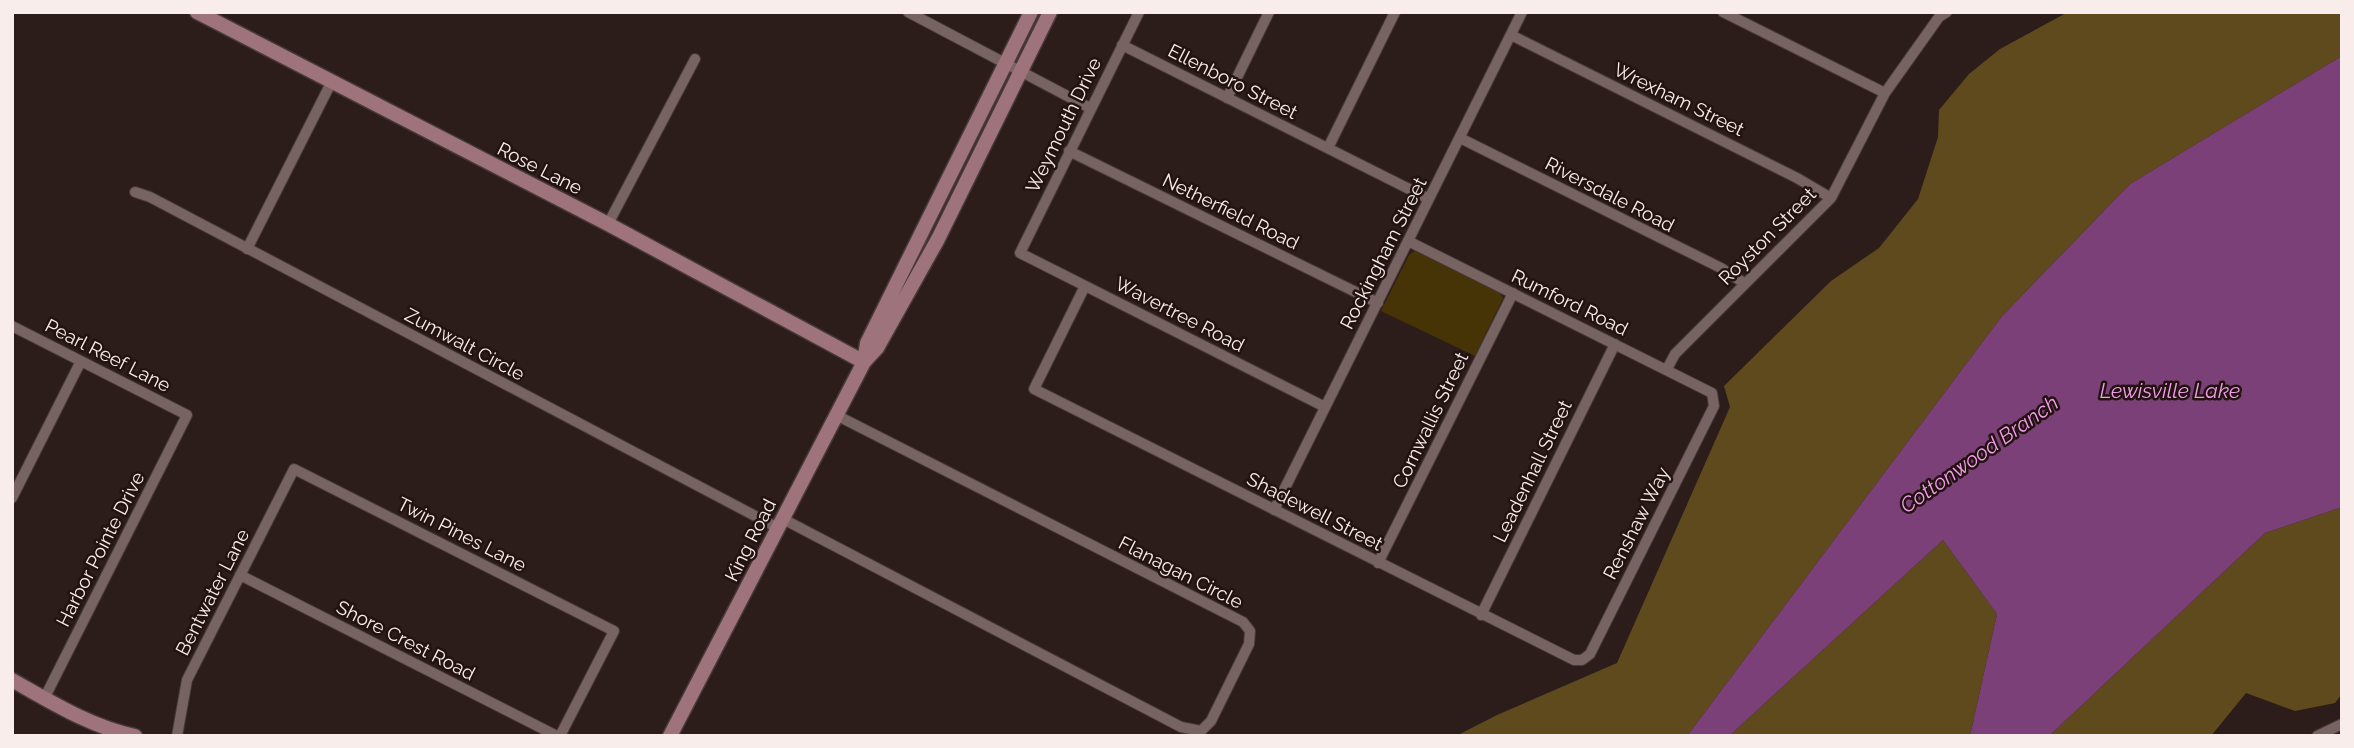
<svg xmlns="http://www.w3.org/2000/svg" width="2354" height="748" viewBox="0 0 2354 748" font-family="Raleway,sans-serif">
  <style>
    .green { fill: #473406 }
    .forest { fill: #5f4a1d }
    .water { fill: #7c4078 }
    .lines { fill: none; stroke-linecap: round; stroke-linejoin: round }
    .street-casing { stroke: #463938; stroke-width: 12 }
    .secondary-casing { stroke: #463938; stroke-width: 17 }
    .street { stroke: #776361; stroke-width: 10 }
    .secondary { stroke: #9e737b; stroke-width: 14 }
    .labels { text-anchor: middle; dominant-baseline: central; stroke-width: 5; stroke-linejoin: round; paint-order: stroke }
    .street-label { font-size: 19px; fill: #f8edeb; stroke: #221311 }
    .water-label { font-size: 21px; font-style: italic; fill: #f29ceb; stroke: #221311 }
  </style>
  <rect width="100%" height="100%" fill="#2c1c1a"/>
  <path class="green" d="M 1415,251 L 1500,293 L 1503,298 L 1475,356 L 1381,311 L 1409,255 Z"/>
  <path class="forest" d="M 2068,12 L 2342,12 L 2342,56 L 2130,184 L 2002,316 L 1687,736 L 1456,736 L 1497,715 L 1617,663 L 1730,407 L 1724,386 L 1831,281 L 1879,248 L 1918,199 L 1938,137 L 1939,110 L 1969,74 L 2000,49 Z
    M 2342,507 L 2342,694 L 2335,703 L 2295,711 L 2246,693 L 2211,736 L 2049,736 L 2265,533 Z
    M 1943,540 L 1997,614 L 1970,736 L 1729,736 Z"/>
  <path class="water" d="M 2342,56 L 2342,507 L 2265,533 L 2049,736 L 1970,736 L 1997,614 L 1943,540 L 1729,736 L 1687,736 L 2002,316 L 2130,184 Z"/>
  <g class="lines">
    <defs>
      <path id="street" d="M 908,12 L 1090,108
        M 1139,12 L 1020,253 L 1325,407
        M 1723,12 L 1885,93
        M 1511,35 L 1797,178 L 1831,198
        M 1122,45 L 1429,199
        M 1227,98 L 1269,12
        M 1460,138 L 1721,268 L 1744,283
        M 1328,148 L 1395,12
        M 1069,151 L 1378,303
        M 135,192 L 150,197 L 778,528
        M 608,224 L 695,59
        M 247,249 L 331,83
        M 1085,286 L 1034,389 L 1574,660 L 1582,660 L 1590,654 L 1714,406 L 1712,393 L 1408,241
        M 12,326 L 187,415 L 44,699
        M 1667,369 L 1675,354 L 1831,198 L 1885,93 L 1939,17 L 1947,12
        M 12,498 L 81,361
        M 1274,510 L 1522,12
        M 783,519 L 1181,727 L 1201,731 L 1211,721 L 1249,644 L 1250,631 L 1243,622 L 836,415
        M 1378,563 L 1513,293
        M 240,575 L 557,736
        M 1481,615 L 1615,344
        M 177,736 L 187,680 L 294,469 L 614,631 L 560,736
        M 2317,736 L 2342,724"/>
      <path id="secondary" d="M 197,12 L 608,224 L 864,362
        M 864,362 L 867,343 L 1031,12
        M 12,680 C 51,702 91,727 135,736
        M 670,736 L 864,362 L 877,348 L 938,239 L 1050,12"/>
    </defs>
    <use href="#street" class="street-casing"/>
    <use href="#secondary" class="secondary-casing"/>
    <use href="#street" class="street"/>
    <use href="#secondary" class="secondary"/>
  </g>
  <g class="labels">
    <g class="street-label">
      <text transform="translate(1233 81) rotate(27)">Ellenboro Street</text>
      <text transform="translate(1679 99) rotate(26)">Wrexham Street</text>
      <text transform="translate(1063 125) rotate(-64)">Weymouth Drive</text>
      <text transform="translate(540 168) rotate(27)">Rose Lane</text>
      <text transform="translate(1610 194) rotate(27)">Riversdale Road</text>
      <text transform="translate(1231 211) rotate(26)">Netherfield Road</text>
      <text transform="translate(1767 236) rotate(-45)">Royston Street</text>
      <text transform="translate(1383 253) rotate(-63)">Rockingham Street</text>
      <text transform="translate(1570 302) rotate(26)">Rumford Road</text>
      <text transform="translate(1180 314) rotate(27)">Wavertree Road</text>
      <text transform="translate(465 344) rotate(28)">Zumwalt Circle</text>
      <text transform="translate(108 355) rotate(27)">Pearl Reef Lane</text>
      <text transform="translate(1430 420) rotate(-64)">Cornwallis Street</text>
      <text transform="translate(1532 471) rotate(-64)">Leadenhall Street</text>
      <text transform="translate(1315 511) rotate(27)">Shadewell Street</text>
      <text transform="translate(1636 523) rotate(-63)">Renshaw Way</text>
      <text transform="translate(462 534) rotate(27)">Twin Pines Lane</text>
      <text transform="translate(750 540) rotate(-63)">King Road</text>
      <text transform="translate(100 549) rotate(-63)">Harbor Pointe Drive</text>
      <text transform="translate(1181 572) rotate(27)">Flanagan Circle</text>
      <text transform="translate(212 592) rotate(-63)">Bentwater Lane</text>
      <text transform="translate(406 640) rotate(27)">Shore Crest Road</text>
    </g>
    <g class="water-label">
      <text x="2170" y="390">Lewisville Lake</text>
      <text transform="translate(1979 454) rotate(-35)">Cottonwood Branch</text>
    </g>
  </g>
  <rect width="2354" height="748" fill="none" stroke="#f8edeb" stroke-width="28"/>
</svg>
